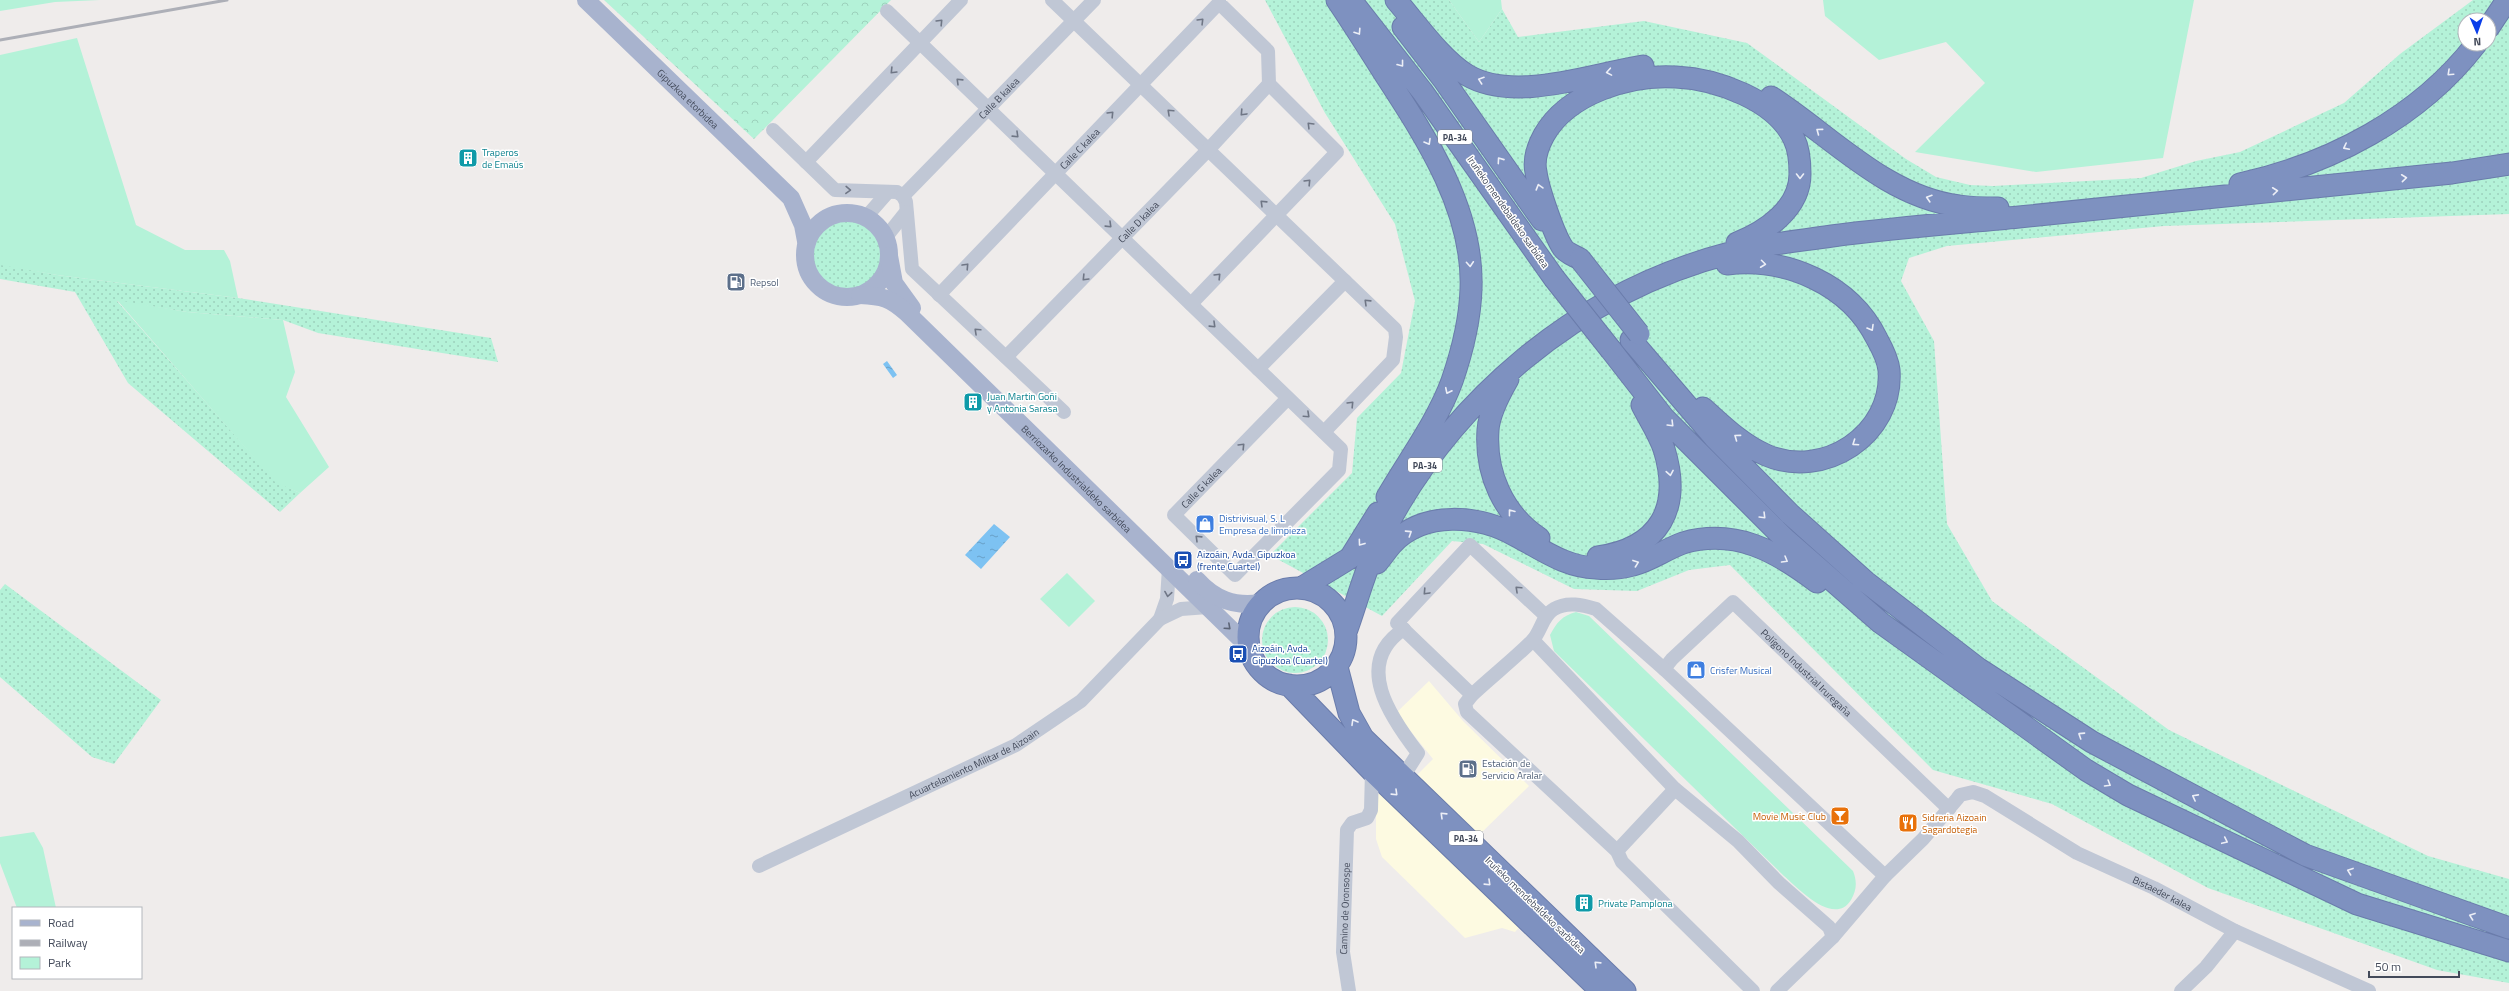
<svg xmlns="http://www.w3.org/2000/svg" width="2509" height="991" viewBox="0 0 2509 991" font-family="'Titillium Web',sans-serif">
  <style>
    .commercial { fill: #fdfae1 }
    .grass { fill: url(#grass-dots); fill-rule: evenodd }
    .forest { fill: url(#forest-crowns) }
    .green { fill: #b4f2d8 }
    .water { fill: url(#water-ripples) }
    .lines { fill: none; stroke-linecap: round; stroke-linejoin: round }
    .highway-casing { stroke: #6a7cab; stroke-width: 23 }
    .minor { stroke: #c0c7d5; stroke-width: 14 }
    .major { stroke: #a8b3ce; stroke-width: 18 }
    .highway { stroke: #7e91c0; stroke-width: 21 }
    .rail { stroke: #adafb7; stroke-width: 3 }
    .highway-bridge-casing { stroke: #6a7cab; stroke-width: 23; stroke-linecap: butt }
    .highway-bridge { stroke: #7e91c0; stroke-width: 21 }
    .oneway { stroke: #6f7685 }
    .oneway2 { stroke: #eceef6 }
    .oneway3 { stroke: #5c6477 }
    .labels { text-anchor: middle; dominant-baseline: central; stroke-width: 3; stroke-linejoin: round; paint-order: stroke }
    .shield { fill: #fff; stroke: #7b808c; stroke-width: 1 }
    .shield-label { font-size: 9px; font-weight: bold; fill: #434a5a }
    .street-label { font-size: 10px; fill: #434a5a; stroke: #fff }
    .culture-label { font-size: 10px; fill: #0d838f; stroke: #fff; text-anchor: start }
    .service-label { font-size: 10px; fill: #4e5e75; stroke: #fff; text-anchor: start }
    .shop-label { font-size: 10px; fill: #366cbe; stroke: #fff; text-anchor: start }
    .transit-label { font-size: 10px; fill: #164399; stroke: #fff; text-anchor: start }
    .food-label { font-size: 10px; fill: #c56008; stroke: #fff; text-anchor: end }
  </style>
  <defs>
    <pattern id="grass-dots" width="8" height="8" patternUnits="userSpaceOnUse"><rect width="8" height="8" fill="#b4f2d8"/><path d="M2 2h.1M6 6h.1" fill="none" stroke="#9cd1bc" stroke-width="1.8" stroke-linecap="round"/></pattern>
    <pattern id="forest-crowns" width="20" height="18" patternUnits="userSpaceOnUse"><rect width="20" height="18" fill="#b4f2d8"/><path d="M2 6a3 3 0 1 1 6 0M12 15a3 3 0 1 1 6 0" fill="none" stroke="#9cd1bc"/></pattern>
    <pattern id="water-ripples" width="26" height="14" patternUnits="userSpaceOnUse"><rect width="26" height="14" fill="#7dc2f2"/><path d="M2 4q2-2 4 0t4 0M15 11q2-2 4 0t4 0" fill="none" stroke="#68a0c7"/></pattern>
  </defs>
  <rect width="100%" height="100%" fill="#efeceb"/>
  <path class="commercial" d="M 1429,681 L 1463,721 L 1529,786 L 1477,837 L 1414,778 L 1433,759 L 1396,713 Z
    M 1381,793 L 1521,925 L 1515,932 L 1502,928 L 1465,938 L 1382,857 L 1376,839 L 1376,794 Z"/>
  <path class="grass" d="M 1265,0 L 1449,0 L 1479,42 L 1502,9 L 1518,37 L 1644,21 L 1747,43 L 1906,159 L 1936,177 L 1970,185 L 1993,186 L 2141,178 L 2196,161 L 2240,152 L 2344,103 L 2400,54 L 2473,0 L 2509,0 L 2509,214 L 2164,226 L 1947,246 L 1909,258 L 1901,281 L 1934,341 L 1947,524 L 1992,601 L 2169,730 L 2428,856 L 2509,879 L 2509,983 L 2437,970 L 2208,888 L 2052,804 L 1933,770 L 1730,565 L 1689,570 L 1637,591 L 1574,589 L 1483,544 L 1452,541 L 1382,616 L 1270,555 L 1352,473 L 1357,418 L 1401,373 L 1415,301 L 1395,224 L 1325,113 ZM 2465,20 L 2489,20 L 2489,44 L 2465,44 Z
    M810 253a37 37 0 1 1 74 0a37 37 0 1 1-74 0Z
    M 0,264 L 57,275 L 238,298 L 491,338 L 498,362 L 318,333 L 283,320 L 187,312 L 117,301 L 275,481 L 300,493 L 280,512 L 128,383 L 75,292 L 0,279 Z
    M 5,584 L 161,700 L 114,764 L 92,757 L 0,677 L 0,590 Z
    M1262 640a33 33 0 1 1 66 0a33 33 0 1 1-66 0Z"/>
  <path class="forest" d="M 604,0 L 891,0 L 754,139 Z"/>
  <path class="green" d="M 0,0 L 100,0 L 55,2 L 0,11 Z
    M 1449,0 L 1501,0 L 1502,9 L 1479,42 Z
    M 1823,0 L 2194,0 L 2163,158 L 2036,172 L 1915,152 L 1985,83 L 1946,42 L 1879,60 L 1825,16 Z
    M 77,38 L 136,225 L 185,250 L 224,250 L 230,261 L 238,298 L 57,275 L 0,265 L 0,55 Z
    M 117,300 L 187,312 L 283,320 L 295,372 L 286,397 L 329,467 L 300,493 L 275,482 Z
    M 1067,573 L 1095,601 L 1069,627 L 1040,599 Z
    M 1576,612 L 1589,616 L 1853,871 C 1857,881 1857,890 1851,900 C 1834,927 1798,888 1784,876 L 1554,651 L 1550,635 C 1557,622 1562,616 1576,612 Z
    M 34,832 L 43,848 L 56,908 L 17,908 L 0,863 L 0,837 Z"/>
  <path class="water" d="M 887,361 L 897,375 L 893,378 L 883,364 Z
    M 994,524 L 1010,537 L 981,569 L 965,555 Z"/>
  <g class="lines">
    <defs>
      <path id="highway" d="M 1337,0 C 1354,25 1370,51 1386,76 C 1427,139 1474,211 1471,289 C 1470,321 1462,352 1452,381 C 1437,422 1409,459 1387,497
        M 1396,0 C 1416,23 1441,59 1467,75 C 1514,103 1592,74 1643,66
        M 1354,4 L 1422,91 L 1554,278
        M 1403,27 L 1443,79 L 1542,220
        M 2489,27 L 2507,0
        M 1771,97 C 1830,135 1886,197 1959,206 C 1972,208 1985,208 1998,208
        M 2240,184 C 2330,164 2419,118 2476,44
        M 1580,259 C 1575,256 1566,253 1563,248 C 1554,235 1538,188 1536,172 C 1533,159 1538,146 1544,135 C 1568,93 1630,74 1676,77 C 1717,79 1776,100 1794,139 C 1799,149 1800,163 1800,174 C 1800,209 1765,232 1737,243
        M 1631,340 L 1714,437 L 1790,514 L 1866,582 L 1979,669 L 2092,742 L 2305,855 L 2509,928
        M 1611,350 L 1664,418 L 1785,539 L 1881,623 L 2086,770 L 2128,795 L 2357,904 L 2509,951
        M 1508,379 C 1500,393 1489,413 1488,430 C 1485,473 1503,514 1539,538
        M 1703,408 C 1722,425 1742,445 1766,455 C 1823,480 1894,435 1889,370 C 1888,360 1882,348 1877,339 C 1850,284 1786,257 1727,264
        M 1598,557 C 1660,548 1682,508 1664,449 C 1659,434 1649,419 1642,405
        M 1377,563 C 1382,557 1387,550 1392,544 C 1424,510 1479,515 1516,536 C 1543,550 1565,567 1596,568 C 1607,569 1622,568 1633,565 C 1650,561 1666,549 1683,543 C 1735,528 1776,551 1817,582
        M 1301,588 L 1350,558 L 1378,513
        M1248 637a49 49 0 1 1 98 0a49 49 0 1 1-98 0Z
        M 1346,632 C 1357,602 1365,569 1379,541 C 1449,401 1578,292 1730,253 C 1763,244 1798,241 1832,236 C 1894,228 1957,223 2019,217 C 2164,203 2308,188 2452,173 L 2509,164
        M 1337,667 L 1349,713 L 1363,738 L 1625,991
        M 1289,685 L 1372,771 L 1601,991"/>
    </defs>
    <use href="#highway" class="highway-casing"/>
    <g class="minor">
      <path d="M 1052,0 L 1395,329 L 1396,337 L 1393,360 L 1324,432"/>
      <path id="s1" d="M 887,11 L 1341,449 L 1339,470 L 1235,575 L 1174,515 L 1288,398"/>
      <path d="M 773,130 L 835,190 L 897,192 L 903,196 L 906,202 L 912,269 L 1064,412"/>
      <path d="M 806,162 L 961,0"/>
      <path id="s2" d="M 903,196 L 1094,0"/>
      <path d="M 867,216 L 888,192"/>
      <path d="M 886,237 L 906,212"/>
      <path id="s3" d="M 939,295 L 1219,3"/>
      <path d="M 1191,304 L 1337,152 L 1269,84 L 1268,51 L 1219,3 L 1219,0"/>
      <path id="s4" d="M 1006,357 L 1209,149 L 1269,84"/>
      <path d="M 1258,369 L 1345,281"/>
      <path d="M 1160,619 L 1167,599 L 1169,568"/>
      <path d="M 1533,640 L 1675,789 L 1738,841 L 1779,883 L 1829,927 L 1833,937"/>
      <path id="s5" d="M 1664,669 L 1672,659 L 1733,602 L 1949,809"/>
      <path d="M 1472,695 L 1397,623 L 1470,545 L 1546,616"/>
      <path d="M 1403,777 L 1418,753 C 1391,718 1352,663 1404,629"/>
      <path d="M 1617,851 L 1675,789"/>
      <path id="s6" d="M 759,866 L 1016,745 L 1081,701 L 1160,619 L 1181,609 L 1208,607"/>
      <path id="s7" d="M 1349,991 L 1343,952 L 1347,830 L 1352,823 L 1367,818 L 1371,810 L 1372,771"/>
      <path d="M 1753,991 L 1622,862 L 1617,851 L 1467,712 L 1465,704 L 1472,695 C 1491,677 1513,660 1532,641 C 1541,632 1542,616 1554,609 C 1567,601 1583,605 1596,609 L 1664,669 L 1885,876"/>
      <path id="s8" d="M 1777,991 L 1833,937 L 1885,876 L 1923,839 L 1957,799 L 1960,795 L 1973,792 L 1985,796 L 2077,853 L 2154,888 L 2235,931 L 2369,991"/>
      <path d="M 2181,991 L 2206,967 L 2235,931"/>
    </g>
    <g class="major">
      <path id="s9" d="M 586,0 L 791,198 L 803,225 L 806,241"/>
      <circle cx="847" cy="255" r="42"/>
      <path d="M 889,256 L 894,283 L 912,308"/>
      <path id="s10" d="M 860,295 C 883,296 890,298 907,313 L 1249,647"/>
      <path d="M 1197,580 C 1214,599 1234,607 1260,603"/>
    </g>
    <use href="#highway" class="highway"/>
    <path class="rail" d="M 0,40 L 227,0"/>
    <defs>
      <path id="highway-bridge" d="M 1580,259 L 1639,334
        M 1554,278 L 1611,350"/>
    </defs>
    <use href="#highway-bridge" class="highway-bridge-casing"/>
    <use href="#highway-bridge" class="highway-bridge"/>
  </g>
  <defs><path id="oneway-chevron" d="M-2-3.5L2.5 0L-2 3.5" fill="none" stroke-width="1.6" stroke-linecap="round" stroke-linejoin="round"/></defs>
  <g class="oneway">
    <use href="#oneway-chevron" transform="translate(1201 21) rotate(-45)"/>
    <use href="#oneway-chevron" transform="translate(940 22) rotate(-46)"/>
    <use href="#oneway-chevron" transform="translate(893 71) rotate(134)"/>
    <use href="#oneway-chevron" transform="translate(959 81) rotate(-136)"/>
    <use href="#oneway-chevron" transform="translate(1170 112) rotate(-137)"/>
    <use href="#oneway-chevron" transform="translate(1243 113) rotate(133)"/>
    <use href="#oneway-chevron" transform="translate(1111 114) rotate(-46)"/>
    <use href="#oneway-chevron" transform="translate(1310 125) rotate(-135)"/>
    <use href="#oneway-chevron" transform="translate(1016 135) rotate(44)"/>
    <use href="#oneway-chevron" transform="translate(1308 182) rotate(-46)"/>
    <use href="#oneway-chevron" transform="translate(848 190) rotate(2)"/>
    <use href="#oneway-chevron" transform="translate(1263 203) rotate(-136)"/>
    <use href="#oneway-chevron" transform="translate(1109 225) rotate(44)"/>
    <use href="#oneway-chevron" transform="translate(966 266) rotate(-47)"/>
    <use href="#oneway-chevron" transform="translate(1218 276) rotate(-46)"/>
    <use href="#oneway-chevron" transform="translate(1085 278) rotate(134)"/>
    <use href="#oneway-chevron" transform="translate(1367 302) rotate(-136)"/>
    <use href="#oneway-chevron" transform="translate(1213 325) rotate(44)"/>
    <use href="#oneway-chevron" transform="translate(977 331) rotate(-137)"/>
    <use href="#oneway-chevron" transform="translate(1351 404) rotate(-46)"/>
    <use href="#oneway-chevron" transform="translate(1307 415) rotate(43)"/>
    <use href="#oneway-chevron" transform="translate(1242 446) rotate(-46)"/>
    <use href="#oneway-chevron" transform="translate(1198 538) rotate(-136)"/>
    <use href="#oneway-chevron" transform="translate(1518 589) rotate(-137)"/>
    <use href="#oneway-chevron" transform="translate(1426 592) rotate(133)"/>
    <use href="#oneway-chevron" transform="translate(1168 594) rotate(99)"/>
  </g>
  <g class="oneway2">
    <use href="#oneway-chevron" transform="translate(1358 32) rotate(57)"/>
    <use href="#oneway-chevron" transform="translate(1401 64) rotate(52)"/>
    <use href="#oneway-chevron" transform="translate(1609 72) rotate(170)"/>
    <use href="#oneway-chevron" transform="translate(2450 73) rotate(137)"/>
    <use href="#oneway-chevron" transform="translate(1481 80) rotate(-161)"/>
    <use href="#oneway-chevron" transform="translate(1819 131) rotate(-143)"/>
    <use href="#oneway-chevron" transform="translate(1428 142) rotate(60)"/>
    <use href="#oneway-chevron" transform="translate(2346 147) rotate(153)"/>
    <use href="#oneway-chevron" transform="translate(1500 160) rotate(-125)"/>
    <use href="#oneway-chevron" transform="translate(1800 176) rotate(90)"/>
    <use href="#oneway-chevron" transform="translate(2404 178) rotate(-6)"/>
    <use href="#oneway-chevron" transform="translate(1539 187) rotate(-106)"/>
    <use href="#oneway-chevron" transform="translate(2275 191) rotate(-6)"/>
    <use href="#oneway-chevron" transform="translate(1929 198) rotate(-163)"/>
    <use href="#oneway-chevron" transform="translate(1470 264) rotate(86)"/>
    <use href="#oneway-chevron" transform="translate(1763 264) rotate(7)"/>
    <use href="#oneway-chevron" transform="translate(1871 328) rotate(60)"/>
    <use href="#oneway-chevron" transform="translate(1448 391) rotate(116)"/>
    <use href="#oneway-chevron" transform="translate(1671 424) rotate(45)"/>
    <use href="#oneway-chevron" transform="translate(1737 437) rotate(-144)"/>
    <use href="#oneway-chevron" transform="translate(1855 443) rotate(146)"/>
    <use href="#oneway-chevron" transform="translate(1670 473) rotate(80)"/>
    <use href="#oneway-chevron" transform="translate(1511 512) rotate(-128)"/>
    <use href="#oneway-chevron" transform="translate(1763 516) rotate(45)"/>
    <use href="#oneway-chevron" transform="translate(1409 533) rotate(-33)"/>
    <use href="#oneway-chevron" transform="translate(1361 543) rotate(126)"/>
    <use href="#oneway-chevron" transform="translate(1785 560) rotate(30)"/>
    <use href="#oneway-chevron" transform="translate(1636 563) rotate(-20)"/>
    <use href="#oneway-chevron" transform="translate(1354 722) rotate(-120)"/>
    <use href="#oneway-chevron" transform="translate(2081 735) rotate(-147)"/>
    <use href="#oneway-chevron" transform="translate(2108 784) rotate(31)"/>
    <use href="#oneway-chevron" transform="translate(1395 793) rotate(44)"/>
    <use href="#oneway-chevron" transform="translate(2195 797) rotate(-152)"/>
    <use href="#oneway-chevron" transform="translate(1443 815) rotate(-136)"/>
    <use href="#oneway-chevron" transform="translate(2225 841) rotate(25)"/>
    <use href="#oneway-chevron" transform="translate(2350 871) rotate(-160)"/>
    <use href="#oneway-chevron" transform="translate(1488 883) rotate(44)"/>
    <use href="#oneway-chevron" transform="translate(2472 916) rotate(-160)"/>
    <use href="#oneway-chevron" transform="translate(1597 964) rotate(-136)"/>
  </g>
  <use class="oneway3" href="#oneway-chevron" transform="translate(1228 627) rotate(42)"/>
  <defs>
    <symbol id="building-square" viewBox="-11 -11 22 22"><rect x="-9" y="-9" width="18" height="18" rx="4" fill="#0f9aa8" stroke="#fff"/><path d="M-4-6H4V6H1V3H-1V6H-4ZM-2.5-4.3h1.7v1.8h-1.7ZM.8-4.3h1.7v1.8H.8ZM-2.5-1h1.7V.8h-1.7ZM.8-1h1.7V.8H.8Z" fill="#fff"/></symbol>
    <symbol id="fuel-square" viewBox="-11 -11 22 22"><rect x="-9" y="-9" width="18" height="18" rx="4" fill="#5c6f8a" stroke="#fff"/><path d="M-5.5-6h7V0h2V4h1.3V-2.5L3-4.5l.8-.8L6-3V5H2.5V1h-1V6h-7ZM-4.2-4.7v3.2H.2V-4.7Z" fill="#fff"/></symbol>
    <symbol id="shop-square" viewBox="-11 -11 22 22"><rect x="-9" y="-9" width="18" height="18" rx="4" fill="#3f7fe0" stroke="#fff"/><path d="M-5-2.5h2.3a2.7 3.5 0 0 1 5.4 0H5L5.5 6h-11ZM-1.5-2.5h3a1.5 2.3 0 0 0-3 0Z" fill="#fff"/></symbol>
    <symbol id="bus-square" viewBox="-11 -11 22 22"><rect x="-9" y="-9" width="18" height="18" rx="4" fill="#1a4fb4" stroke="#fff"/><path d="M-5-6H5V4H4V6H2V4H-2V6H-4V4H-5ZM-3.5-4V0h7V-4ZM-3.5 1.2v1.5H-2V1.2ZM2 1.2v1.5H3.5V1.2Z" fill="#fff"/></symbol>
    <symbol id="bar-square" viewBox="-11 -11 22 22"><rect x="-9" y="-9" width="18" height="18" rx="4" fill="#e8710a" stroke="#fff"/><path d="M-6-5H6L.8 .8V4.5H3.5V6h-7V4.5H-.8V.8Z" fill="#fff"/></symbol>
    <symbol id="restaurant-square" viewBox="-11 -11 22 22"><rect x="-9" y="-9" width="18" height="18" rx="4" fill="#e8710a" stroke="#fff"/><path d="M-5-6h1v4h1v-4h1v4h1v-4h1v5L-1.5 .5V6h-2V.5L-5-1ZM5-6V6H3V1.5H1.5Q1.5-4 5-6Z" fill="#fff"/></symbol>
  </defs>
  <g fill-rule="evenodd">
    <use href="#building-square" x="457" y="147" width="22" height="22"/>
    <use href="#fuel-square" x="725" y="271" width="22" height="22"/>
    <use href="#building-square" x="962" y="391" width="22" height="22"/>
    <use href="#shop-square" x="1194" y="513" width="22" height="22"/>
    <use href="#bus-square" x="1172" y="549" width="22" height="22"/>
    <use href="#bus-square" x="1227" y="643" width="22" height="22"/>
    <use href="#shop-square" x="1685" y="659" width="22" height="22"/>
    <use href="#fuel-square" x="1457" y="758" width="22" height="22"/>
    <use href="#bar-square" x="1829" y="805" width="22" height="22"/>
    <use href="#restaurant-square" x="1897" y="812" width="22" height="22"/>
    <use href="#building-square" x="1573" y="892" width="22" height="22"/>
  </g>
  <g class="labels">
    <g class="shield">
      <rect x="1438" y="130" width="34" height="14" rx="3"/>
      <rect x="1408" y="458" width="34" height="14" rx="3"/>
      <rect x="1449" y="831" width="34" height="14" rx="3"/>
    </g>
    <g class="shield-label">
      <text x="1455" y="137">PA-34</text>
      <text x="1425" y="465">PA-34</text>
      <text x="1466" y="838">PA-34</text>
    </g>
    <g class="street-label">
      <text stroke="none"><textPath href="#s2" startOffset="137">Calle B kalea</textPath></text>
      <text stroke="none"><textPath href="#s9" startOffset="142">Gipuzkoa etorbidea</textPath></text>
      <text stroke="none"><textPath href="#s3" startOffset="203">Calle C kalea</textPath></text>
      <text transform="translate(1508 212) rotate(55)">Iruñeko mendebaldeko sarbidea</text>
      <text stroke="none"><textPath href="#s4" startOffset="189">Calle D kalea</textPath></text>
      <text stroke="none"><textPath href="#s10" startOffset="289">Berriozarko Industrialdeko sarbidea</textPath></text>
      <text stroke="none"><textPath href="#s1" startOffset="924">Calle G kalea</textPath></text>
      <text stroke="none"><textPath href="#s5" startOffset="198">Polígono Industrial Iruregaña</textPath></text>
      <text stroke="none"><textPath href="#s6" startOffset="238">Acuartelamiento Militar de Aizoain</textPath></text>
      <text stroke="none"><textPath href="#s8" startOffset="497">Bistaeder kalea</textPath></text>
      <text transform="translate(1535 905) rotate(44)">Iruñeko mendebaldeko sarbidea</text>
      <text stroke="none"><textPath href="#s7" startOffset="83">Camino de Oronsospe</textPath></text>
    </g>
    <g class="culture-label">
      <text x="482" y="152">Traperos<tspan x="482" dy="12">de Emaús</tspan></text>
      <text x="987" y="396">Juan Martin Goñi<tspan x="987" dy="12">y Antonia Sarasa</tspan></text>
      <text x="1598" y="903">Private Pamplona</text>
    </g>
    <g class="service-label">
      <text x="750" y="282">Repsol</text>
      <text x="1482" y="763">Estación de<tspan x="1482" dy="12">Servicio Aralar</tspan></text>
    </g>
    <g class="shop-label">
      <text x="1219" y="518">Distrivisual, S. L<tspan x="1219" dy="12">Empresa de limpieza</tspan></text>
      <text x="1710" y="670">Crisfer Musical</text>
    </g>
    <g class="transit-label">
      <text x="1197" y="554">Aizoáin, Avda. Gipuzkoa<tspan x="1197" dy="12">(frente Cuartel)</tspan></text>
      <text x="1252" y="648">Aizoáin, Avda.<tspan x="1252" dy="12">Gipuzkoa (Cuartel)</tspan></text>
    </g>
    <g class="food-label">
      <text x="1826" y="816">Movie Music Club</text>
      <text x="1922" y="817" text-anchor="start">Sidreria Aizoain<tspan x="1922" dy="12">Sagardotegia</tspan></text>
    </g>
  </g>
  <rect x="12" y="907" width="130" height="72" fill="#ffffff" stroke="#b4b7bd"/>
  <rect x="20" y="920" width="20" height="6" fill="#a8b3ce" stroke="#b4b7bd"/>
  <text x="48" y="927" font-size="12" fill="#434a5a">Road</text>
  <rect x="20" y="940" width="20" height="6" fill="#adafb7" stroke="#b4b7bd"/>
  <text x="48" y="947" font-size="12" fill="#434a5a">Railway</text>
  <rect x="20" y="957" width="20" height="12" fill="#b4f2d8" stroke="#b4b7bd"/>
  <text x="48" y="967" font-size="12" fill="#434a5a">Park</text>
  <g transform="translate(2477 32) rotate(178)"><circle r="19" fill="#ffffff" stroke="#b4b7bd"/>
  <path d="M0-3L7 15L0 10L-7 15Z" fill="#0a3ee9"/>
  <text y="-6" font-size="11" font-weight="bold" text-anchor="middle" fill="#434a5a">N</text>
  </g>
  <path d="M2369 971v6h90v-6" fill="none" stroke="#434a5a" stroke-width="2"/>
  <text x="2375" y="971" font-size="12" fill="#434a5a" stroke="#ffffff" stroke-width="3" paint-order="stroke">50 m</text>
</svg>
